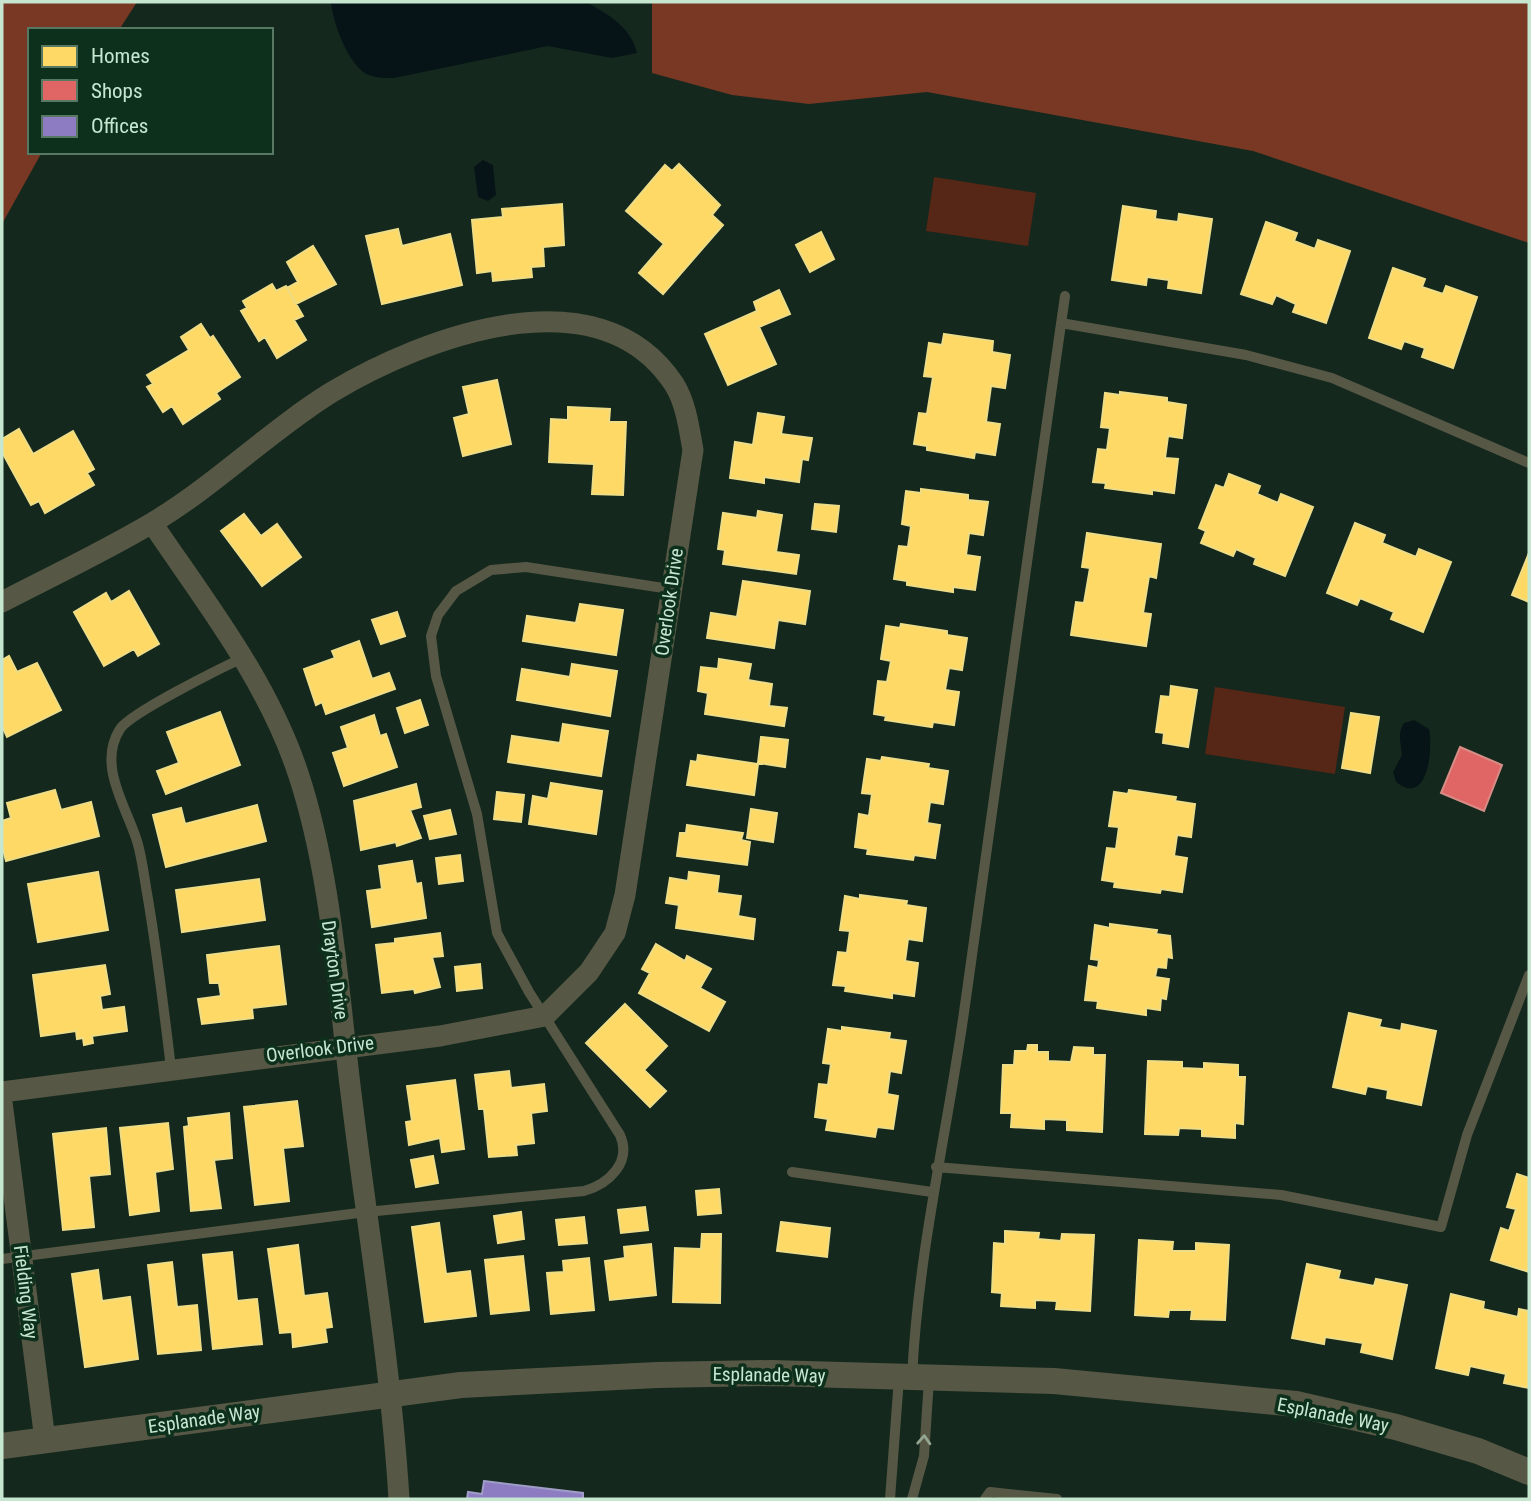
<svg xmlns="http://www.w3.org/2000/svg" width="1531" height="1501" viewBox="0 0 1531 1501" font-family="'Roboto Condensed',sans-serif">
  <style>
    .green { fill: #562617 }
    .forest { fill: #783824 }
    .water { fill: #061417 }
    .homes { fill: #ffd966; stroke: #eedd86; stroke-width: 2 }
    .shops { fill: #e06666; stroke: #d88c86; stroke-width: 2 }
    .offices { fill: #8e7cc3; stroke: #9f9cc7; stroke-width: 2 }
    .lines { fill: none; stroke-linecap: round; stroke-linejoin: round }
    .service { stroke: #565845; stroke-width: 10 }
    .minor { stroke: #565845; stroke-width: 21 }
    .tertiary { stroke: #565845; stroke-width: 26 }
    .oneway { stroke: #94a691 }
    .labels { text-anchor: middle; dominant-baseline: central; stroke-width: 7; stroke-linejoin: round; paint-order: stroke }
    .street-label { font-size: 19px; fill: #c6e6d0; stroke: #0d301c }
  </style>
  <rect width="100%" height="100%" fill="#15281d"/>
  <path class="green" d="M 934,177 L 1036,193 L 1028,246 L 926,231 Z
    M 1215,687 L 1345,707 L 1335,774 L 1205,754 Z"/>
  <path class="forest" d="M 2,2 L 137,2 L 119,30 L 30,30 L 30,152 L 42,152 L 2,224 Z
    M 652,2 L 1529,2 L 1529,243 L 1253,151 L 927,92 L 809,104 L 732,95 L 652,73 Z"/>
  <path class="water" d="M 331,2 L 586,2 C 608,14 631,27 637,53 L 612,58 L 548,46 L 394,78 C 384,78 370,78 362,71 C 346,57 333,23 331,2 Z
    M 483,160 L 493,165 L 496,195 L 488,201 L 478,197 L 474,167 Z
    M 1414,720 L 1429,729 C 1433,746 1429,808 1396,782 L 1393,772 L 1402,755 C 1401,743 1397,734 1404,723 Z"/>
  <path class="homes" d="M 679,164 L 720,205 L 712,215 L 723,225 L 663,294 L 639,273 L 664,244 L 626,211 L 665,165 L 672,171 Z
    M 562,204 L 564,245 L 543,247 L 544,266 L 531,267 L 532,277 L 493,281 L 492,271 L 477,273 L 472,220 L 503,217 L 502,209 Z
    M 1123,206 L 1156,211 L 1155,219 L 1178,222 L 1179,214 L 1212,219 L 1201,293 L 1168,288 L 1169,280 L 1147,277 L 1146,285 L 1112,280 Z
    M 1266,222 L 1297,233 L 1294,241 L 1315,249 L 1318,240 L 1350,251 L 1326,323 L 1293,312 L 1296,304 L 1276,295 L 1272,304 L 1241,294 Z
    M 398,229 L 402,246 L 450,234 L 462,285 L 382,304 L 366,236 Z
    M 821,232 L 834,259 L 810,272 L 796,245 Z
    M 313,246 L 336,284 L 296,304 L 287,288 L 298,282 L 287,262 Z
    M 1393,268 L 1425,279 L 1422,287 L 1443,294 L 1446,286 L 1477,297 L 1453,368 L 1422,357 L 1425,348 L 1404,341 L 1401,349 L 1369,338 Z
    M 272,284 L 276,291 L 286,286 L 287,288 L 303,316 L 294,320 L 306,340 L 277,358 L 265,337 L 259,341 L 241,311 L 247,308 L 243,301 Z
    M 779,290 L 790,314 L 759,327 L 776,364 L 728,385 L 705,334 L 757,311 L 754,302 Z
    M 201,324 L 210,338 L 213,336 L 240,377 L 216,393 L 220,399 L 183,424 L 172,406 L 163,412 L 147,387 L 153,384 L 147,375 L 189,350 L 181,337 Z
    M 944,334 L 993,341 L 992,352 L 1010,355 L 1005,388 L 991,386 L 986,422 L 1000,424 L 995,455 L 975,452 L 974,458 L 927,450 L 927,446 L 914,444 L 919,413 L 927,414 L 933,377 L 924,376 L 929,343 L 942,345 Z
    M 497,380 L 511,444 L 463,456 L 454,418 L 469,414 L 463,387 Z
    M 1120,392 L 1167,398 L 1167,402 L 1186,405 L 1182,438 L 1168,436 L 1165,458 L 1178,459 L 1174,493 L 1152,490 L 1152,494 L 1105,488 L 1106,483 L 1093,482 L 1098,449 L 1107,450 L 1110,428 L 1101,427 L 1105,393 L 1120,395 Z
    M 568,407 L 610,409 L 609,422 L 626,422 L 623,495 L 592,494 L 594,464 L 549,462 L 551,419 L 568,420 Z
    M 758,413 L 784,417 L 781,434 L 812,438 L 808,460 L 802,459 L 799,482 L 764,477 L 764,483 L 730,478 L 735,442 L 753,445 Z
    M 19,429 L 33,454 L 73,431 L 94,469 L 87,473 L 94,485 L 45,513 L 39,501 L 31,505 L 2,452 L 2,439 Z
    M 1229,474 L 1260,486 L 1257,494 L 1278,503 L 1281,494 L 1313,507 L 1285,576 L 1254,564 L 1256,558 L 1236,549 L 1233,556 L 1201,543 L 1206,531 L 1199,528 L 1214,490 L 1216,485 L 1224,488 Z
    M 921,489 L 968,495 L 968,500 L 988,502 L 983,535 L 969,533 L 966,555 L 980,557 L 975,590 L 953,587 L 953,592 L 907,585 L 907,581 L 894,579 L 899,546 L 908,547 L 911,526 L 902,524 L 906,491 L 921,493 Z
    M 815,504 L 839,506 L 836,532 L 812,529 Z
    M 758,511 L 782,515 L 776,552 L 799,555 L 796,574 L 723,564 L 725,550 L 718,549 L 723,513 L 757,518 Z
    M 244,514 L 261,536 L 277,524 L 301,557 L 262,586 L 221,531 Z
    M 1355,523 L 1385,535 L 1382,543 L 1416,557 L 1419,549 L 1451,562 L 1423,632 L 1391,619 L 1394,612 L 1360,598 L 1357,605 L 1327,593 Z
    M 1087,533 L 1161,544 L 1156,578 L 1149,576 L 1143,613 L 1151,614 L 1146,646 L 1071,635 L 1076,602 L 1084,603 L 1090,568 L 1082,567 Z
    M 1529,553 L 1529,602 L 1512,595 Z
    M 743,581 L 810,591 L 805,624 L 778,620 L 774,648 L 707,638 L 711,613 L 737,617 Z
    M 129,591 L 159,644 L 138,656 L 134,649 L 104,666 L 74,612 L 106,593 L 111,602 Z
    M 580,604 L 623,610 L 616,655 L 523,641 L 527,616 L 576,623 Z
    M 397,612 L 405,636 L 381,644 L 372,620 Z
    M 901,624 L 947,631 L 947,635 L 967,638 L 962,670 L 949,668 L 945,690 L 959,692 L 954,725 L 933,722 L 932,727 L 885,720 L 886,716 L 874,714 L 878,681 L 887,682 L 891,661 L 881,659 L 886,626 L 900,628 Z
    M 359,641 L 372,679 L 389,673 L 395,689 L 326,714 L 322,702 L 316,705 L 304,669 L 335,658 L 332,651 Z
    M 9,656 L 17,672 L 37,663 L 61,710 L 7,737 L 2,726 L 2,660 Z
    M 719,659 L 751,664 L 748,680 L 772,684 L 769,706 L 787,708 L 784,726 L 705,714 L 708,693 L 698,691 L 701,667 L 718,669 Z
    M 572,664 L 617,671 L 610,716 L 517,700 L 522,669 L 570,677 Z
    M 1171,686 L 1197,690 L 1188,747 L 1163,743 L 1164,733 L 1156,732 L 1161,696 L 1170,697 Z
    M 420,700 L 428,725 L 405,733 L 397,708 Z
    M 220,712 L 240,765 L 166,794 L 157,771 L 179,763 L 167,732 Z
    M 1351,713 L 1379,717 L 1370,773 L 1342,768 Z
    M 374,715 L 380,736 L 386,734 L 397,767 L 344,786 L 333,753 L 348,748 L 341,727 Z
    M 563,724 L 608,731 L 601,776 L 508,762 L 512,736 L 560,743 Z
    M 761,737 L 788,740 L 785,767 L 758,763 Z
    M 698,755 L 758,764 L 754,795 L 687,785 L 691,761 L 697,762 Z
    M 882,757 L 929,764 L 928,768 L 948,771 L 943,804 L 930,802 L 927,823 L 940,825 L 935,858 L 914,855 L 913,860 L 867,854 L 868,849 L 855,847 L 859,814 L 869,816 L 872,794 L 862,793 L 867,759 L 881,761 Z
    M 551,783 L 602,791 L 596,834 L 529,824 L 533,796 L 548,799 Z
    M 416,784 L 421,807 L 410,810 L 421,838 L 397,846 L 396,842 L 361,850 L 354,801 Z
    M 55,790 L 61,810 L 91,802 L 99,836 L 6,861 L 2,845 L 2,821 L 11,818 L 7,803 Z
    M 1129,790 L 1176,797 L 1175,801 L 1195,804 L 1191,837 L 1177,835 L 1174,856 L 1187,858 L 1182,892 L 1161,889 L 1160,893 L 1114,887 L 1115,882 L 1102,880 L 1107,848 L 1116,849 L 1119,827 L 1109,826 L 1114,792 L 1128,794 Z
    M 497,792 L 524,795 L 521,822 L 494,819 Z
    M 257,805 L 266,841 L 166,867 L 153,815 L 181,808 L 185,824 Z
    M 751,809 L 777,813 L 773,842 L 747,838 Z
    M 450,810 L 456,834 L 430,839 L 424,816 Z
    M 687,825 L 743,833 L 741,840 L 750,842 L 747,865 L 677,856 L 680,833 L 686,833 Z
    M 460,855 L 463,881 L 439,884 L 436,858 Z
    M 412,861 L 416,884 L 421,883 L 426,918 L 372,927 L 367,891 L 382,889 L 379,866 Z
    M 98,872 L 108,930 L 38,942 L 28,884 Z
    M 689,872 L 719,876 L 717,893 L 741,896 L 738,916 L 755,919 L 753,939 L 676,928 L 679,905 L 666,903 L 670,878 L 688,881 Z
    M 259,879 L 265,920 L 182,932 L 176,890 Z
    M 860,895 L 907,901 L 906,905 L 926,908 L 922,941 L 908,939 L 905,961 L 918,963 L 914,996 L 892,993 L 892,998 L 845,991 L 846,986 L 833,985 L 838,952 L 847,953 L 850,931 L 840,930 L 845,896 L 860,899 Z
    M 1110,924 L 1157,930 L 1156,934 L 1170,936 L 1172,958 L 1167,957 L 1166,968 L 1157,967 L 1155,977 L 1169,979 L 1166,999 L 1161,998 L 1160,1010 L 1146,1008 L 1146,1015 L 1097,1008 L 1098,1001 L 1085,1000 L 1089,966 L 1098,968 L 1099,960 L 1091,959 L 1095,925 L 1110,928 Z
    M 440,933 L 443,956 L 432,957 L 440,987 L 415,993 L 414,989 L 382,993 L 376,945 L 395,943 L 395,939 Z
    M 656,944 L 685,961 L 687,956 L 711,969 L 700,988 L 725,1002 L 709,1031 L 639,993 L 650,973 L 642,969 Z
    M 279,946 L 286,1004 L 252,1008 L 253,1018 L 202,1024 L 198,999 L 221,996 L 219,983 L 210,983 L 207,955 Z
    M 480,964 L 482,988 L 457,991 L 455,967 Z
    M 105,965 L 110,994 L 100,996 L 102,1010 L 124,1007 L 127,1031 L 92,1036 L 93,1043 L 84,1045 L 83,1038 L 77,1039 L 76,1031 L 41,1036 L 33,975 Z
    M 625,1004 L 667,1046 L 644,1070 L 666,1091 L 650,1107 L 586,1043 Z
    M 1349,1013 L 1381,1020 L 1379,1027 L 1401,1031 L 1402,1024 L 1436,1031 L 1421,1105 L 1387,1098 L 1388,1090 L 1367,1086 L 1365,1094 L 1333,1087 Z
    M 842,1027 L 890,1033 L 889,1039 L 906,1041 L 901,1073 L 890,1071 L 887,1094 L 898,1096 L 893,1129 L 877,1127 L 875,1137 L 826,1130 L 828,1119 L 815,1117 L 819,1084 L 828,1085 L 831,1064 L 823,1063 L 828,1029 L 842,1031 Z
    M 1028,1045 L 1037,1045 L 1037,1052 L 1048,1052 L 1048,1061 L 1071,1062 L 1074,1047 L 1093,1048 L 1093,1055 L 1105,1055 L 1102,1132 L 1067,1130 L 1067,1120 L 1044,1119 L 1044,1129 L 1011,1127 L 1012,1113 L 1001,1113 L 1003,1065 L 1014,1065 L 1015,1051 L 1027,1051 Z
    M 1148,1061 L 1182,1062 L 1182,1068 L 1204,1069 L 1204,1063 L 1238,1065 L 1238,1077 L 1245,1077 L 1243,1124 L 1235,1123 L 1235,1138 L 1202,1136 L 1202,1129 L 1179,1128 L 1178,1135 L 1145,1134 Z
    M 509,1071 L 511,1088 L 544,1084 L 547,1111 L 531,1113 L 534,1143 L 516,1145 L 517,1155 L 489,1157 L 484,1109 L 479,1109 L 475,1075 Z
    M 455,1080 L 464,1149 L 442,1152 L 440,1138 L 409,1145 L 406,1122 L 412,1121 L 407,1086 Z
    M 297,1101 L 303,1146 L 283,1148 L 289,1201 L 255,1205 L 244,1107 Z
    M 229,1113 L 232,1158 L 214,1160 L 221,1208 L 191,1211 L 184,1127 L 189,1126 L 188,1118 Z
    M 168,1123 L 173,1169 L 155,1172 L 159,1211 L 130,1215 L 120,1128 Z
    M 106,1128 L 110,1174 L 89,1176 L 94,1227 L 63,1230 L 53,1134 Z
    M 433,1156 L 438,1183 L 416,1187 L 411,1160 Z
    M 1517,1174 L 1529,1178 L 1529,1272 L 1491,1260 L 1501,1228 L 1509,1231 L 1516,1209 L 1507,1207 Z
    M 719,1189 L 721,1213 L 698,1215 L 696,1191 Z
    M 645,1207 L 648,1230 L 621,1233 L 618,1210 Z
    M 521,1212 L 524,1239 L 498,1243 L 494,1216 Z
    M 584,1217 L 587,1243 L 559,1245 L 556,1220 Z
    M 781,1222 L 830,1228 L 827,1257 L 777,1251 Z
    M 439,1223 L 446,1274 L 470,1271 L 476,1316 L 425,1322 L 412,1227 Z
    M 1005,1231 L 1039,1233 L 1038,1239 L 1061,1241 L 1062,1234 L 1094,1235 L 1090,1311 L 1056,1309 L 1057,1301 L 1035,1300 L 1035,1308 L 1001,1306 L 1002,1293 L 992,1292 L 994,1243 L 1005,1244 Z
    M 702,1234 L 721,1234 L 720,1303 L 673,1302 L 675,1248 L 701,1249 Z
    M 1139,1240 L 1173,1242 L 1172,1251 L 1196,1251 L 1196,1243 L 1229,1245 L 1225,1320 L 1191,1319 L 1192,1310 L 1169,1310 L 1168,1317 L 1135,1315 Z
    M 651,1244 L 656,1295 L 610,1300 L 605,1261 L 625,1258 L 624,1247 Z
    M 298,1245 L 304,1296 L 327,1293 L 332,1327 L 325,1328 L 327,1342 L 293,1347 L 292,1332 L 280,1333 L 268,1249 Z
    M 232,1252 L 237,1301 L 257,1299 L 262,1344 L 213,1349 L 203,1255 Z
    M 523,1256 L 529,1310 L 491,1314 L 485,1260 Z
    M 589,1258 L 594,1310 L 551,1314 L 547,1273 L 564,1272 L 563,1261 Z
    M 172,1262 L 177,1307 L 197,1305 L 201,1350 L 158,1354 L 148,1265 Z
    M 1307,1264 L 1340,1271 L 1338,1279 L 1374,1286 L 1376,1279 L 1407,1285 L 1392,1359 L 1361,1352 L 1363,1343 L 1325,1337 L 1324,1344 L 1292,1338 Z
    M 98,1270 L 102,1301 L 130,1297 L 138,1359 L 85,1367 L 72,1274 Z
    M 1451,1294 L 1484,1302 L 1483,1309 L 1518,1317 L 1519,1309 L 1529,1311 L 1529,1388 L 1504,1383 L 1506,1374 L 1470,1366 L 1468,1375 L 1436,1368 Z"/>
  <path class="shops" d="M 1460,747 L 1502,765 L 1484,811 L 1441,793 Z"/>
  <path class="offices" d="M 484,1481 L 583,1493 L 583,1499 L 467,1499 L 468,1492 L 482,1494 Z"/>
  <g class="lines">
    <path class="service" d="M 1061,323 L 1246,355 L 1332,378 L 1529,463
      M 171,1068 C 164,1010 157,951 147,893 C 144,876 142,857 137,841 C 126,806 97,765 120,729 C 130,713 223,667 245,657
      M 936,1167 L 1281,1195 L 1441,1227 L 1467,1135 L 1529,975
      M 792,1172 L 932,1192
      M 2,1259 L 366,1212 L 584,1191 C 609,1184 632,1162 620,1135 L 529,992 L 497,933 L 477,814 L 436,676 L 431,636 L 438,615 L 456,591 L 491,570 L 526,567 L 670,589
      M 912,1378 C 918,1249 949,1125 966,998 C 997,764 1032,530 1065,296
      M 890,1499 L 899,1378
      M 912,1499 L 924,1456 L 929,1379
      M 985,1499 L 990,1492 L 1057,1499"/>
    <path class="minor" d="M 152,523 C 206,603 267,680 298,773 C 332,875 338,993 352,1101 C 368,1233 391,1366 399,1499
      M 2,602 C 52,576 103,552 152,523 C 216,485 269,431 332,392 C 424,337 599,270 674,384 C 686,403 689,428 693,450 L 625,895 L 615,933 L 589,972 L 545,1016 L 440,1036 L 2,1092
      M 2,1102 L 45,1440"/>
    <path class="tertiary" d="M 2,1446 L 461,1385 L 657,1375 L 771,1373 L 1054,1381 L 1296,1404 L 1396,1427 L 1478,1451 L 1529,1472"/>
  </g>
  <defs><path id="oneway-chevron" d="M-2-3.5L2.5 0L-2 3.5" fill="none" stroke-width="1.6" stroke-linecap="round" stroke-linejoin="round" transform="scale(1.75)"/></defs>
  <use class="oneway" href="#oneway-chevron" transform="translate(924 1440) rotate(-87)"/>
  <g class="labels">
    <g class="street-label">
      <text transform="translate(669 602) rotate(-82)">Overlook Drive</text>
      <text transform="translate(335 970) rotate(82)">Drayton Drive</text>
      <text transform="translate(320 1049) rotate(-7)">Overlook Drive</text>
      <text transform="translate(26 1292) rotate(83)">Fielding Way</text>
      <text transform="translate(769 1375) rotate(1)">Esplanade Way</text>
      <text transform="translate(1333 1415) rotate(11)">Esplanade Way</text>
      <text transform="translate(204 1419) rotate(-8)">Esplanade Way</text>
    </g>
  </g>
  <rect width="1531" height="1501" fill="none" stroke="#c6e6d0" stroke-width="7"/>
  <rect x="28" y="28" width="245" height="126" fill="#0d301c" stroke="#577964" stroke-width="2"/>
  <rect x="42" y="46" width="35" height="21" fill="#ffd966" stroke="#577964" stroke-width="2"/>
  <text x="91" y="63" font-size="21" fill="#c6e6d0">Homes</text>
  <rect x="42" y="80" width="35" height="21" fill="#e06666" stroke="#577964" stroke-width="2"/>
  <text x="91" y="98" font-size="21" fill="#c6e6d0">Shops</text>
  <rect x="42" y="116" width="35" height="21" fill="#8e7cc3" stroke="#577964" stroke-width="2"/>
  <text x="91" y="133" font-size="21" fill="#c6e6d0">Offices</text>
</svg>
